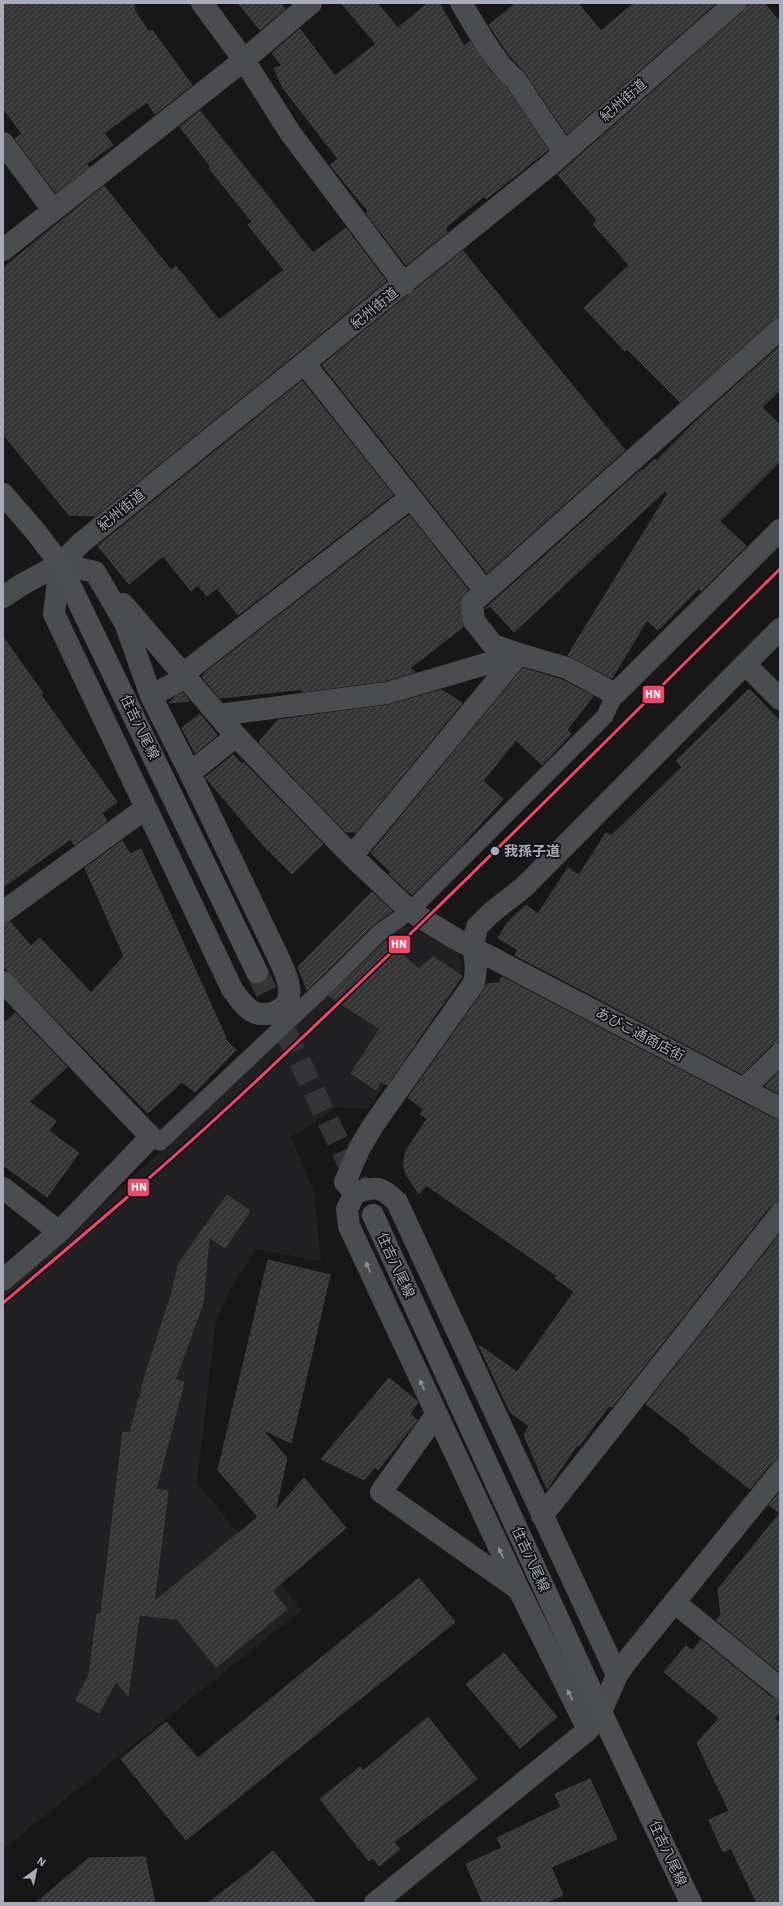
<svg xmlns="http://www.w3.org/2000/svg" width="783" height="1906" viewBox="0 0 783 1906" font-family="'IBM Plex Sans','Noto Sans JP',sans-serif">
  <style>
    .built { fill: #212123 }
    .building { fill: url(#building-hatch); stroke: #3f4043 }
    .lines { fill: none; stroke-linecap: round; stroke-linejoin: round }
    .primary-tunnel { stroke: #343537; stroke-width: 22; stroke-dasharray: 22 11; stroke-linecap: butt }
    .lane { stroke: #4b4c50; stroke-width: 17 }
    .street { stroke: #4b4c50; stroke-width: 22 }
    .primary { stroke: #4d4f52; stroke-width: 22 }
    .tram-1-casing { stroke: #111113; stroke-width: 6 }
    .tram-1 { stroke: #f34667; stroke-width: 3 }
    .oneway { fill: #8c9099 }
    .stop-dot { fill: #a8adb8; stroke: #111113; stroke-width: 1.5 }
    .labels { text-anchor: middle; dominant-baseline: central; stroke-width: 3.5; stroke-linejoin: round; paint-order: stroke }
    .street-label { font-size: 14px; fill: #a8adb8; stroke: #111113 }
    .stop-label { font-size: 14px; font-weight: bold; fill: #a8adb8; stroke: #111113; text-anchor: start }
    .line-badge { stroke: #111113; stroke-width: 1.5 }
    .badge-label { font-size: 11px; text-anchor: middle; font-weight: bold; fill: #fff }
  </style>
  <defs>
    <pattern id="building-hatch" width="6" height="6" patternUnits="userSpaceOnUse"><rect width="6" height="6" fill="#353536"/><path d="M-1 1l2-2M0 6l6-6M5 7l2-2" fill="none" stroke="#4f5051"/></pattern>
  </defs>
  <rect width="100%" height="100%" fill="#171717"/>
  <path class="built" d="M 402,922 L 458,952 L 463,970 L 368,1109 L 338,1107 L 291,1137 L 314,1192 L 321,1261 L 256,1249 L 231,1288 L 216,1321 L 197,1483 L 302,1610 L 3,1849 L 3,1290 L 57,1246 L 195,1120 Z"/>
  <path class="building" d="M 3,3 L 134,3 L 134,10 L 149,32 L 152,30 L 192,85 L 155,114 L 147,102 L 104,133 L 113,145 L 86,164 L 89,167 L 56,193 L 15,139 L 22,134 L 3,108 Z
    M 238,3 L 280,3 L 285,9 L 260,30 Z
    M 341,3 L 377,3 L 398,28 L 428,3 L 439,3 L 464,46 L 470,41 L 490,71 L 506,87 L 548,150 L 486,199 L 484,196 L 445,228 L 447,232 L 406,265 L 366,213 L 368,211 L 330,165 L 338,159 L 283,88 L 274,68 L 282,66 L 272,53 L 300,29 L 335,76 L 376,44 Z
    M 516,3 L 578,3 L 601,31 L 634,3 L 716,3 L 567,134 L 525,72 L 510,56 L 489,25 Z
    M 747,3 L 764,3 L 780,22 L 780,317 L 772,320 L 680,402 L 627,349 L 625,351 L 584,308 L 629,265 L 593,224 L 597,220 L 558,175 L 743,12 Z
    M 200,111 L 313,253 L 346,228 L 386,281 L 95,516 L 69,515 L 3,434 L 3,268 L 104,186 L 171,270 L 176,266 L 219,320 L 284,270 L 248,225 L 252,222 L 209,168 L 211,167 L 180,127 Z
    M 463,251 L 625,450 L 487,573 L 322,365 Z
    M 780,346 L 780,390 L 762,407 L 780,425 L 780,461 L 720,521 L 746,546 L 701,591 L 699,588 L 658,630 L 647,620 L 612,678 L 568,655 L 668,493 L 665,491 L 514,632 L 490,606 L 485,609 L 641,470 L 642,471 L 655,459 L 656,461 L 695,422 Z
    M 302,381 L 393,495 L 238,615 L 217,588 L 207,596 L 198,585 L 191,591 L 163,556 L 129,584 L 98,546 Z
    M 409,515 L 468,590 L 460,599 L 463,627 L 410,668 L 415,672 L 384,681 L 301,692 L 304,689 L 220,698 L 202,677 L 206,672 Z
    M 3,637 L 43,693 L 41,695 L 117,802 L 102,813 L 107,821 L 74,845 L 71,839 L 3,887 Z
    M 523,668 L 562,680 L 593,696 L 567,730 L 571,734 L 542,765 L 516,740 L 483,781 L 503,799 L 458,849 L 412,895 L 389,874 L 391,872 L 371,853 Z
    M 749,689 L 780,721 L 780,1042 L 771,1045 L 742,1074 L 515,955 L 518,950 L 498,938 L 508,922 L 526,905 L 538,914 L 568,868 L 579,875 L 606,833 L 611,836 L 682,767 L 676,761 Z
    M 442,690 L 462,703 L 356,832 L 346,832 L 259,742 L 278,720 L 389,705 Z
    M 183,693 L 189,701 L 169,703 L 176,696 Z
    M 200,714 L 217,735 L 195,753 L 182,728 Z
    M 233,755 L 242,764 L 243,762 L 323,844 L 292,874 L 263,845 L 206,778 L 206,777 Z
    M 122,841 L 130,854 L 141,849 L 226,1038 L 225,1039 L 236,1050 L 195,1092 L 182,1082 L 148,1113 L 3,966 L 3,924 L 10,922 L 31,946 L 40,938 L 91,993 L 124,956 L 85,868 Z
    M 372,892 L 392,911 L 372,926 L 307,990 L 298,967 Z
    M 386,941 L 419,969 L 433,957 L 462,976 L 387,1085 L 381,1081 L 376,1090 L 351,1073 L 380,1029 L 329,996 Z
    M 502,977 L 774,1119 L 780,1120 L 780,1202 L 770,1206 L 612,1407 L 609,1406 L 579,1446 L 577,1445 L 547,1489 L 524,1435 L 529,1426 L 510,1412 L 479,1345 L 517,1372 L 574,1292 L 555,1278 L 557,1276 L 426,1185 L 419,1194 L 407,1176 L 404,1168 L 404,1158 L 407,1149 L 427,1119 L 420,1114 L 424,1109 L 408,1098 L 484,990 L 487,984 L 499,983 Z
    M 15,1013 L 67,1067 L 29,1102 L 56,1121 L 49,1131 L 79,1153 L 47,1197 L 3,1165 L 3,1024 Z
    M 780,1071 L 780,1094 L 765,1086 Z
    M 227,1195 L 250,1211 L 225,1248 L 209,1237 L 203,1303 L 175,1380 L 184,1382 L 156,1489 L 168,1491 L 154,1602 L 258,1517 L 218,1470 L 268,1260 L 330,1275 L 291,1443 L 262,1429 L 287,1458 L 275,1511 L 304,1478 L 346,1528 L 272,1591 L 287,1609 L 216,1667 L 177,1619 L 139,1615 L 128,1696 L 116,1681 L 99,1713 L 76,1700 L 89,1675 L 97,1614 L 101,1614 L 123,1432 L 130,1433 L 146,1373 L 172,1292 L 179,1263 Z
    M 780,1234 L 780,1460 L 770,1464 L 750,1489 L 689,1441 L 691,1439 L 646,1404 Z
    M 389,1378 L 418,1402 L 410,1414 L 417,1420 L 378,1470 L 375,1467 L 364,1480 L 321,1459 Z
    M 780,1492 L 780,1513 L 769,1505 Z
    M 780,1513 L 780,1672 L 716,1620 L 721,1615 L 718,1589 Z
    M 419,1578 L 455,1622 L 186,1840 L 121,1759 L 166,1722 L 198,1758 Z
    M 701,1640 L 772,1698 L 780,1700 L 780,1712 L 774,1718 L 780,1724 L 780,1903 L 757,1903 L 731,1848 L 723,1852 L 709,1820 L 729,1811 L 697,1743 L 719,1718 L 664,1672 L 686,1646 L 692,1651 Z
    M 504,1653 L 557,1717 L 520,1748 L 466,1684 Z
    M 428,1717 L 477,1779 L 394,1842 L 400,1849 L 379,1866 L 373,1858 L 369,1861 L 320,1799 L 360,1767 L 363,1771 Z
    M 590,1779 L 617,1839 L 551,1867 L 563,1895 L 545,1903 L 483,1903 L 466,1864 L 502,1848 L 497,1838 L 561,1807 L 555,1794 Z
    M 273,1851 L 316,1903 L 208,1903 L 255,1867 Z
    M 145,1857 L 155,1903 L 36,1903 L 89,1858 Z"/>
  <g class="lines">
    <path class="primary-tunnel" d="M 257,972 L 373,1215"/>
    <path class="lane" d="M 151,1137 L 160,1142 L 336,976 L 379,933 L 410,911 L 605,716 L 615,694"/>
    <path class="street" d="M 202,3 L 244,60 L 291,134 L 404,284
      M 461,3 C 475,25 495,64 515,79 L 564,152
      M 3,143 L 53,210
      M 3,250 L 244,60 L 311,3
      M 304,363 L 485,591
      M 60,564 L 95,572 L 125,623 L 151,696 L 190,773 L 281,963 C 285,973 291,985 289,996 C 288,1003 284,1007 279,1010 C 256,1022 244,1007 232,989 L 54,614 Z
      M 3,597 L 21,585 L 60,564 L 81,543 L 550,165 L 735,3
      M 123,604 L 236,736 L 352,856 L 410,911 L 456,939 L 780,1108
      M 745,664 L 780,699
      M 183,674 L 410,498
      M 151,696 L 186,677
      M 218,715 L 387,693 L 519,654 L 567,668 L 615,694 L 780,530
      M 190,773 L 236,736
      M 352,856 L 519,654 L 493,645 L 474,621 L 472,603 L 780,329
      M 3,912 L 146,808
      M 3,982 L 151,1137 L 59,1232 L 3,1280
      M 745,1088 L 780,1054
      M 3,1188 L 59,1232
      M 355,1193 L 345,1182 L 359,1149 L 374,1124 L 474,983 L 476,968 L 473,946 L 477,927 L 491,913 L 524,887 L 780,629
      M 436,1415 L 381,1492 L 518,1589
      M 542,1516 L 780,1214
      M 674,1602 L 780,1688
      M 588,1730 L 519,1590 L 349,1226 L 347,1209 L 355,1193 C 375,1186 381,1186 397,1202 L 617,1675
      M 375,1903 L 588,1730 L 601,1712 L 617,1675 L 626,1662 L 780,1472"/>
    <path class="primary" d="M 3,494 L 36,532 L 60,564 L 257,972
      M 373,1215 L 601,1712 L 691,1903"/>
    <defs>
      <path id="tram-1" d="M 3,1303 C 82,1236 162,1169 238,1098 C 423,926 600,746 780,569"/>
    </defs>
    <use href="#tram-1" class="tram-1-casing"/>
    <use href="#tram-1" class="tram-1"/>
  </g>
  <defs><path id="oneway-solid" d="M-6-.8H1V-3.2L6.5 0L1 3.2V.8H-6Z"/></defs>
  <g class="oneway">
    <use href="#oneway-solid" transform="translate(368 1267) rotate(-115)"/>
    <use href="#oneway-solid" transform="translate(422 1385) rotate(-115)"/>
    <use href="#oneway-solid" transform="translate(501 1553) rotate(-115)"/>
    <use href="#oneway-solid" transform="translate(570 1695) rotate(-116)"/>
  </g>
  <circle class="stop-dot" cx="495" cy="851" r="5"/>
  <g class="labels">
    <g class="street-label">
      <text transform="translate(623 100) rotate(-41)">紀州街道</text>
      <text transform="translate(374 308) rotate(-39)">紀州街道</text>
      <text transform="translate(121 510) rotate(-39)">紀州街道</text>
      <text transform="translate(140 727) rotate(64)">住吉八尾線</text>
      <text transform="translate(640 1034) rotate(28)">あびこ通商店街</text>
      <text transform="translate(396 1265) rotate(65)">住吉八尾線</text>
      <text transform="translate(531 1559) rotate(65)">住吉八尾線</text>
      <text transform="translate(668 1853) rotate(65)">住吉八尾線</text>
    </g>
    <g class="stop-label">
      <text x="504" y="851">我孫子道</text>
    </g>
  </g>
  <g class="line-badge">
    <rect x="642" y="685" width="23" height="19" rx="4" fill="#f34667"/>
    <rect x="388" y="935" width="23" height="19" rx="4" fill="#f34667"/>
    <rect x="127" y="1178" width="23" height="19" rx="4" fill="#f34667"/>
  </g>
  <g class="badge-label">
    <text x="653" y="698">HN</text>
    <text x="399" y="948">HN</text>
    <text x="139" y="1191">HN</text>
  </g>
  <rect width="783" height="1906" fill="none" stroke="#a8adb8" stroke-width="8"/>
  <g transform="translate(36 1870) rotate(33)" stroke="#111113" stroke-width="3" paint-order="stroke">
  <path d="M0-3L7 15L0 10L-7 15Z" fill="#a8adb8"/>
  <text y="-6" font-size="11" font-weight="bold" text-anchor="middle" fill="#a8adb8">N</text>
  </g>
</svg>
